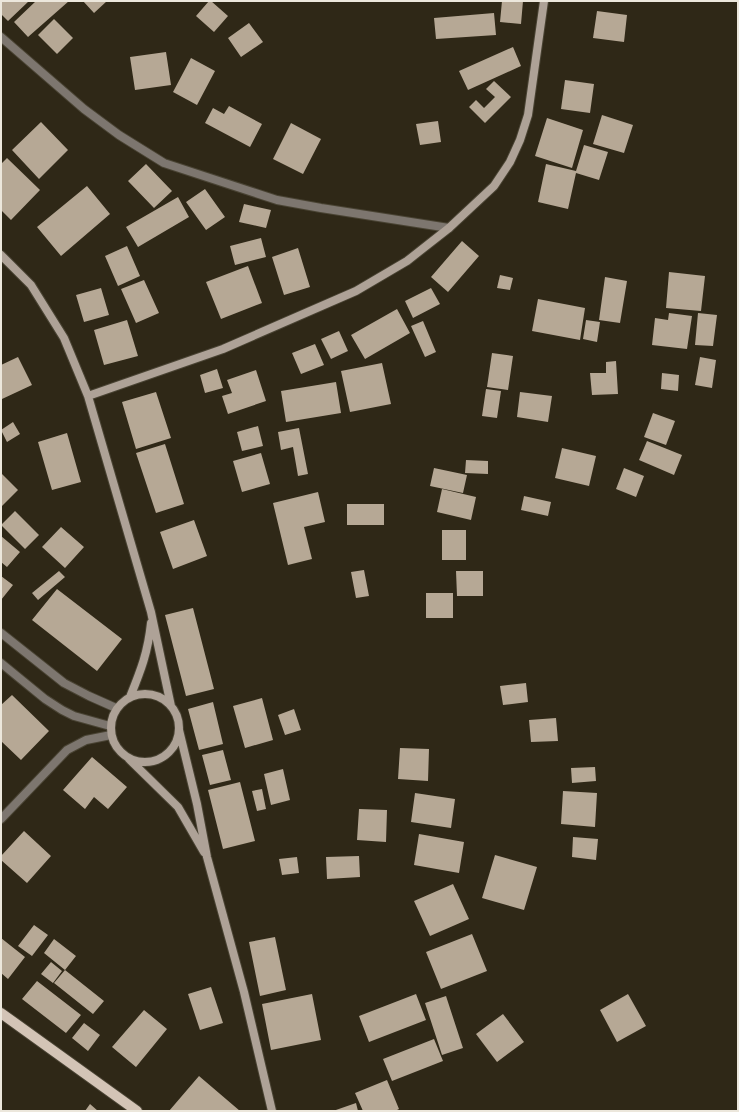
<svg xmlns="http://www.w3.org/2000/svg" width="739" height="1112" viewBox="0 0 739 1112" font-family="'PT Serif',serif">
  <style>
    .building { fill: #b6a895 }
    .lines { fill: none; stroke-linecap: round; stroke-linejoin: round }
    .street-casing { stroke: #494333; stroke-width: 10 }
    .secondary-casing { stroke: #494333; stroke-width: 10 }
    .primary-casing { stroke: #494333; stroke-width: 12 }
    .street { stroke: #7d766f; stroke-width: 8 }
    .secondary { stroke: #aea297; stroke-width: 8 }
    .primary { stroke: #d3c4b6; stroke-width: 10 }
  </style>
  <rect width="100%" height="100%" fill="#2f2817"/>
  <path class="building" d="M 1,1 L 29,1 L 8,21 L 1,14 Z
    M 36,1 L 69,1 L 28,37 L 14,22 Z
    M 83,1 L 107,1 L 94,13 Z
    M 209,1 L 211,1 L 228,16 L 214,32 L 196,16 Z
    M 502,1 L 523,1 L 521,24 L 500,22 Z
    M 597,11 L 627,15 L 624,42 L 593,38 Z
    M 494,13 L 496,35 L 436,39 L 434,18 Z
    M 54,19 L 73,38 L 57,54 L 38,35 Z
    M 249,23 L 263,42 L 241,57 L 228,38 Z
    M 513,47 L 521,66 L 468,90 L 459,71 Z
    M 166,52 L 171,85 L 135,90 L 130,57 Z
    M 191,58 L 215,71 L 197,105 L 173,92 Z
    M 565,80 L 594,84 L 590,113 L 561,109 Z
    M 494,81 L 511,97 L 485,123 L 469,107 L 476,100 L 484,108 L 495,97 L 486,89 Z
    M 229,106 L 262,124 L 250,147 L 205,123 L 213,108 L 224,114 Z
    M 602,115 L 633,125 L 624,153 L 593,144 Z
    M 547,118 L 583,130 L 572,168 L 535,156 Z
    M 438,121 L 441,142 L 420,145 L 416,124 Z
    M 41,122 L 68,150 L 39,179 L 12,150 Z
    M 291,123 L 321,139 L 303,174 L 273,159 Z
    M 584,145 L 608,152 L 599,180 L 576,173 L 568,209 L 538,202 L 546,164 L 576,171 Z
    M 7,158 L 40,190 L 11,220 L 1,210 L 1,164 Z
    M 146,164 L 172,191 L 154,208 L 128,181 Z
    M 87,186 L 110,214 L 61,256 L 37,227 Z
    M 205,189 L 225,217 L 206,230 L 186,202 Z
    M 178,197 L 189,217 L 138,247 L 126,227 Z
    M 244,204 L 271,210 L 266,228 L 239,222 Z
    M 261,238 L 266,257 L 235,265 L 230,246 Z
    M 462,241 L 479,256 L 448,292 L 431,277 Z
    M 127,246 L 140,276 L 118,286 L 105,256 Z
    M 298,248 L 310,287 L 284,295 L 272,257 Z
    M 248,266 L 262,303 L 221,319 L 206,282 Z
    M 669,272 L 705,276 L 701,311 L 666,308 Z
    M 500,275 L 513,278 L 510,290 L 497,288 Z
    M 605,277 L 627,281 L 620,323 L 599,320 Z
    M 144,280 L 159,313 L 136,323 L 121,289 Z
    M 101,288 L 109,315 L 84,322 L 76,295 Z
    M 431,288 L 440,304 L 413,318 L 405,301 Z
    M 538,299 L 585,308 L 580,340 L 532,331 Z
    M 397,309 L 410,333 L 365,359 L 351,335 Z
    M 669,313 L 692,316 L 687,349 L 652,345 L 655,318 L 668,320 Z
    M 698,313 L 717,315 L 713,346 L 695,345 Z
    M 127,320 L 138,356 L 104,365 L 94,330 Z
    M 586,320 L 600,322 L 597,342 L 583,339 Z
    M 423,321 L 436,352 L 425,357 L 411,326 Z
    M 339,331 L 348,351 L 331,359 L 321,339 Z
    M 315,344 L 324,365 L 301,374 L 292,353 Z
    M 492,353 L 513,356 L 508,390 L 487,387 Z
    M 18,357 L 32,385 L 2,399 L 1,365 Z
    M 700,357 L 716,360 L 712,388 L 695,385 Z
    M 616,361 L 618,394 L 592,395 L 590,373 L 606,373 L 606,362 Z
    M 382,363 L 391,404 L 350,412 L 341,371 Z
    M 217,369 L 223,388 L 205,393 L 200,375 Z
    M 256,370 L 266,401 L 228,414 L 222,396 L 232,393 L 227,380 Z
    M 662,373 L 679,375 L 678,391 L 661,389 Z
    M 336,382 L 341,413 L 286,422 L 281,391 Z
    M 486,389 L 501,391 L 497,418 L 482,416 Z
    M 156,392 L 171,438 L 136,449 L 122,402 Z
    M 520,392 L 552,396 L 548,422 L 517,417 Z
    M 653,413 L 675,421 L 666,445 L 644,437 Z
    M 13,422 L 20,434 L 7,442 L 1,430 Z
    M 258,426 L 263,446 L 242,451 L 237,432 Z
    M 299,428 L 308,474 L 298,476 L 293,447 L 281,450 L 278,432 Z
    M 67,433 L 81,482 L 52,490 L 38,442 Z
    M 647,441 L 682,455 L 674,475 L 639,460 Z
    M 165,444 L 184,504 L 156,513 L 136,453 Z
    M 562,448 L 596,456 L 589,486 L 555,478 Z
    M 261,453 L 270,484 L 242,492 L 233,461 Z
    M 466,460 L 488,461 L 488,474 L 465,473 Z
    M 434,468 L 467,475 L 463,493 L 430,486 Z
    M 624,468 L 644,476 L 636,497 L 616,489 Z
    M 1,473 L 18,490 L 1,507 Z
    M 442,489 L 476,497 L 471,520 L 437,512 Z
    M 318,492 L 325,522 L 304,527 L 312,559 L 288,565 L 273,503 Z
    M 524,496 L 551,502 L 548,516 L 521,510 Z
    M 347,504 L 384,504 L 384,525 L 347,525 Z
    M 15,511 L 39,535 L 25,549 L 1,525 Z
    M 194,520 L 207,556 L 173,569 L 160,532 Z
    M 61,527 L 84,547 L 65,568 L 42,547 Z
    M 442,530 L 466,530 L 466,560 L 442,560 Z
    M 1,536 L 20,552 L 7,567 L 1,562 Z
    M 364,570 L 369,596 L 356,598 L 351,572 Z
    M 59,571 L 65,577 L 38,600 L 32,593 Z
    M 456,571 L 483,571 L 483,596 L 457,596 Z
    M 1,576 L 13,585 L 1,600 Z
    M 57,589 L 122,639 L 97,671 L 32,620 Z
    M 426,593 L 453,593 L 453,618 L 426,618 Z
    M 193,608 L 214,689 L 186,696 L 165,615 Z
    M 526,683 L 528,702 L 503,705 L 500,686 Z
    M 12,695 L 49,731 L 21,760 L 1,741 L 1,705 Z
    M 262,698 L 273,740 L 245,748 L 233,706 Z
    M 213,702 L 223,744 L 199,750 L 188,709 Z
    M 294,709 L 301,730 L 285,735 L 278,715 Z
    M 556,718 L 558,741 L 531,742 L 529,720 Z
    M 400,748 L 429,749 L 428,781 L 398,779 Z
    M 223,750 L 231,780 L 210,785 L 202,755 Z
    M 92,757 L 127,787 L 108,809 L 94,797 L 85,809 L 63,790 Z
    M 595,767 L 596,781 L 572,783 L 571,768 Z
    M 283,769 L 290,800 L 271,805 L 264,774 Z
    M 240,782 L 255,841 L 223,849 L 208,790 Z
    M 262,789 L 266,809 L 257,811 L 252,791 Z
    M 563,791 L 597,793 L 595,827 L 561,824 Z
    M 415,793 L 455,799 L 451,828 L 411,822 Z
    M 359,809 L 387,810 L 386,842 L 357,840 Z
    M 24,831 L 51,856 L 27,883 L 1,860 L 1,856 Z
    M 419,834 L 464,842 L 459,873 L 414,865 Z
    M 573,837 L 598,839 L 596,860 L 572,857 Z
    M 495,855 L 537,867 L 524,910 L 482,898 Z
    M 359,856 L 360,877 L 327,879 L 326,857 Z
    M 297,857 L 299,873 L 282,875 L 279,859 Z
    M 453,884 L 469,919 L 430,936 L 414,901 Z
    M 34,925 L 48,935 L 32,956 L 18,946 Z
    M 472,934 L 487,971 L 441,989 L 426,952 Z
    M 275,937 L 286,990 L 260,996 L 249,942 Z
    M 1,938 L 25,957 L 8,979 L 1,973 Z
    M 54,939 L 76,956 L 65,970 L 44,953 Z
    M 51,962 L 62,971 L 53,983 L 41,974 Z
    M 65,970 L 104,1001 L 93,1014 L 54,983 Z
    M 37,981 L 81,1015 L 66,1033 L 22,999 Z
    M 211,987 L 223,1023 L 200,1030 L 188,994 Z
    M 312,994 L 321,1040 L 271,1050 L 262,1004 Z
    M 416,994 L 426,1020 L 369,1042 L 359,1016 Z
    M 628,994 L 646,1026 L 617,1042 L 600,1010 Z
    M 446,996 L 463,1048 L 442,1055 L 425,1003 Z
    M 144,1010 L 167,1029 L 136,1067 L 112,1047 Z
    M 503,1014 L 524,1042 L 497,1062 L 476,1034 Z
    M 84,1023 L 100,1035 L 88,1051 L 72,1038 Z
    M 434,1039 L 443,1061 L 392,1081 L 383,1059 Z
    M 199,1076 L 240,1111 L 169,1111 Z
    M 387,1080 L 399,1109 L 395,1111 L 363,1111 L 355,1093 Z
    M 356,1103 L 358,1111 L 333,1111 Z
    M 90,1104 L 98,1111 L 85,1111 Z"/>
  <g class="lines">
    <defs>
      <path id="street" d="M 1,37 L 84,109 L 119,135 L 164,163 L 277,200 L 321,208 L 449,228
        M 1,633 L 64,683 L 89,696 L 116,708
        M 1,663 L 45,699 L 62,710 L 74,716 L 110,726
        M 1,819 L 67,750 L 86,740 L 111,735"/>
      <path id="secondary" d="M 1,255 L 31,285 L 64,338 L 88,396
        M111 728a34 34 0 1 1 68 0a34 34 0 1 1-68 0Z
        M 130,697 C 141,670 148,652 151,623
        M 171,706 L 151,612 L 88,396 L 223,349 L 356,291 L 407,261 L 449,228 L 494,186 L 510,162 L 520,140 L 528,115 L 544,1
        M 179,730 L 197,804 L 207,857 L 244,992 L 272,1111
        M 129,759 L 178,807 L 204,852"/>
      <path id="primary" d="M 1,1013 L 137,1111"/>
    </defs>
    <use href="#street" class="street-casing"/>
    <use href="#secondary" class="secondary-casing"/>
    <use href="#primary" class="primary-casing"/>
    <use href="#street" class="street"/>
    <use href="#secondary" class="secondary"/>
    <use href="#primary" class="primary"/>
  </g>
  <rect width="739" height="1112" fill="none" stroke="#ece7dc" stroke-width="4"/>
</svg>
